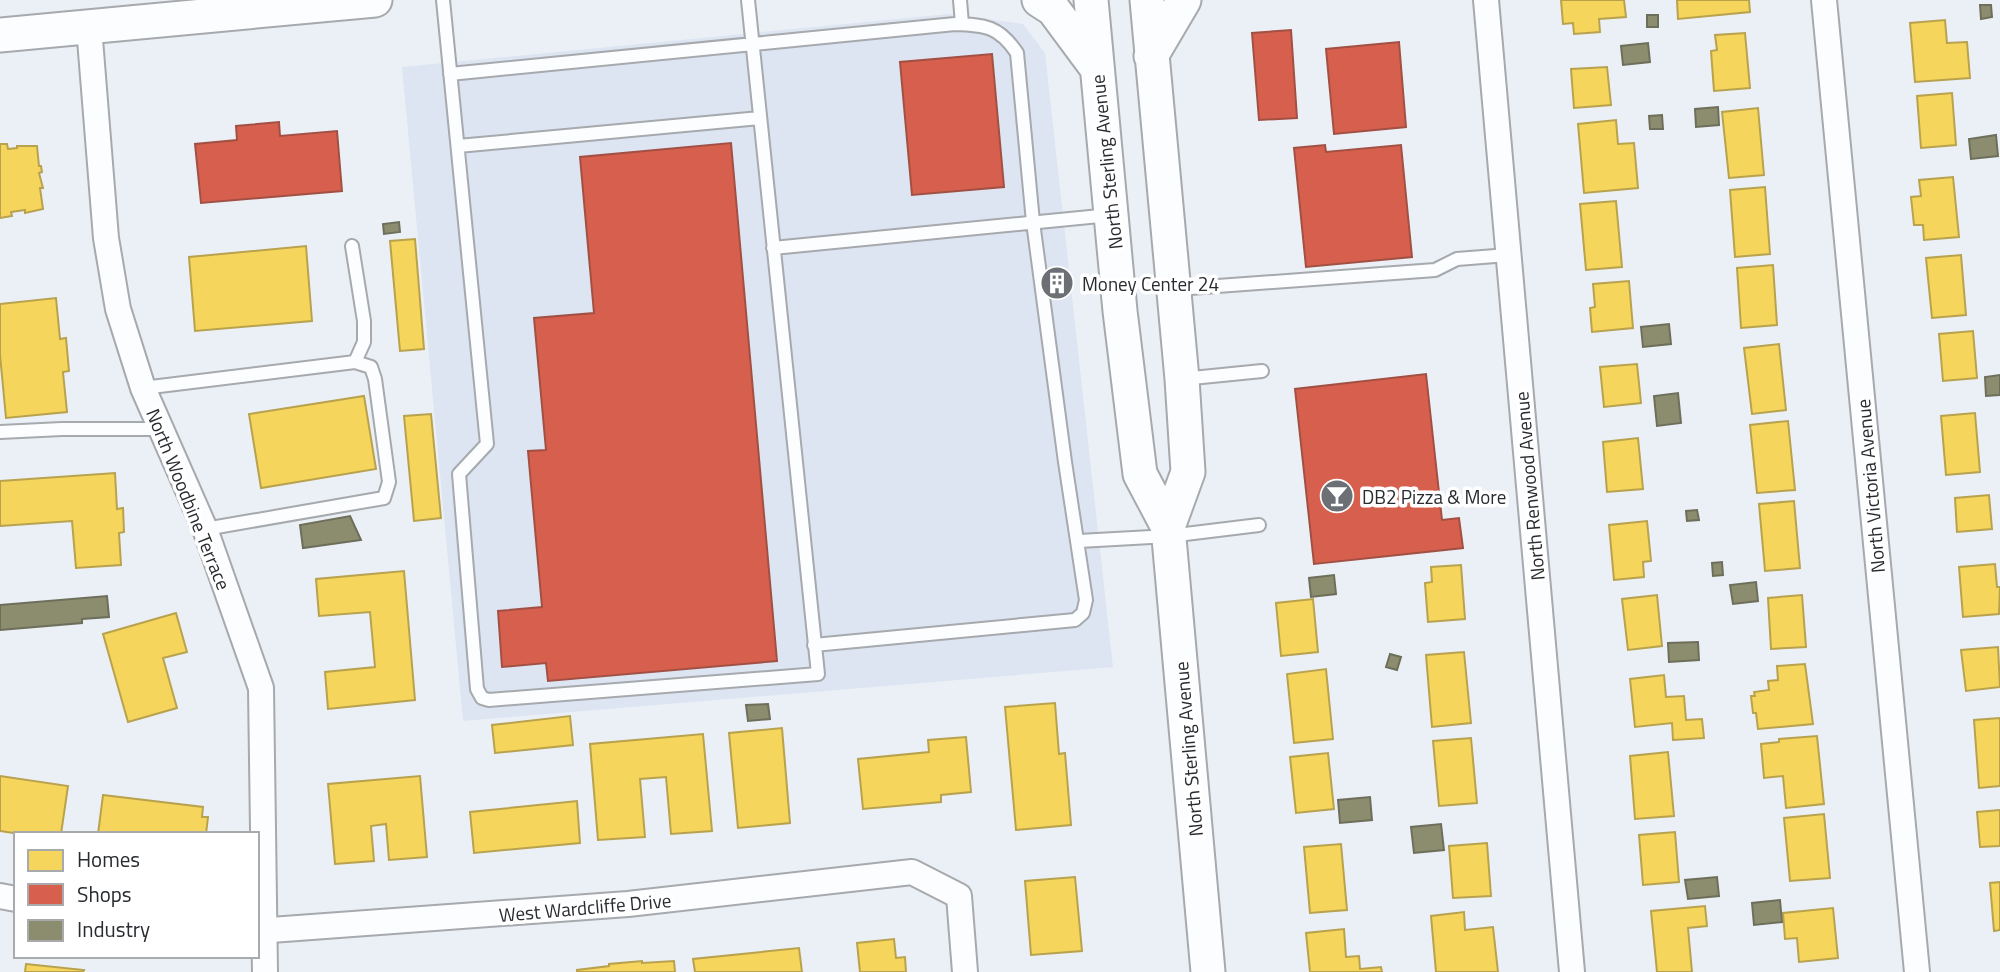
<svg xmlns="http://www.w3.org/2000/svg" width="2000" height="972" viewBox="0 0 2000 972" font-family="'Titillium Web',sans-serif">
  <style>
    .built { fill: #dce5f1 }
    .homes { fill: #f6d55c; stroke: #b8a24e; stroke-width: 2 }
    .shops { fill: #d6604d; stroke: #a25044; stroke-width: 2 }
    .industry { fill: #8c8c6e; stroke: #6e6f5b; stroke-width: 2 }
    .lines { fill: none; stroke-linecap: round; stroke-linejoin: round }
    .lane-casing { stroke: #a6a9ad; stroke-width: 16 }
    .street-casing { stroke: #a6a9ad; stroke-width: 28 }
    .secondary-casing { stroke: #a6a9ad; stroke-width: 37 }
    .lane { stroke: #fcfdfe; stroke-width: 12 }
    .street { stroke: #fcfdfe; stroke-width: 24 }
    .secondary { stroke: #fcfdfe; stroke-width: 33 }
    .labels { text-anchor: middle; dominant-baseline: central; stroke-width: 7; stroke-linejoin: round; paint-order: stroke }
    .street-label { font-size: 19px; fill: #282b2f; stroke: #fff }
    .poi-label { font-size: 19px; fill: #282b2f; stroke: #fff; text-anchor: start }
  </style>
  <rect width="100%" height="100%" fill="#ebf0f6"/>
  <path class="built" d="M 949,14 L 1023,24 L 1045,53 L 1113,667 L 463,721 L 402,67 Z"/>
  <path class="homes" d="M 1561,0 L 1624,0 L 1626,17 L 1599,19 L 1600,32 L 1574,34 L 1573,23 L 1563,24 Z
    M 1677,0 L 1749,0 L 1750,12 L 1678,19 Z
    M 1945,20 L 1947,43 L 1967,42 L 1970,78 L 1915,82 L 1910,23 Z
    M 1745,33 L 1750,88 L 1714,91 L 1711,51 L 1717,50 L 1715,35 Z
    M 1607,67 L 1611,105 L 1574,108 L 1571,69 Z
    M 1952,93 L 1956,145 L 1921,148 L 1917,96 Z
    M 1758,108 L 1764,175 L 1729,178 L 1722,112 Z
    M 1616,120 L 1618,144 L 1634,143 L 1638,188 L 1584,193 L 1578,124 Z
    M 0,144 L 7,144 L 8,149 L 17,148 L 17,146 L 37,146 L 39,166 L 41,166 L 42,172 L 39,173 L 43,188 L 40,188 L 43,209 L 25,213 L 25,210 L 11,212 L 12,216 L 0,218 Z
    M 1953,177 L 1959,237 L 1924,240 L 1923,225 L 1914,225 L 1911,197 L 1921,196 L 1919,180 Z
    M 1765,187 L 1770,254 L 1735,257 L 1730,190 Z
    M 1616,201 L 1622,267 L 1586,270 L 1580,204 Z
    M 415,239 L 424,349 L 400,351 L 390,241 Z
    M 306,246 L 312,321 L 195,331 L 189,257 Z
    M 1961,255 L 1966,315 L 1932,318 L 1926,258 Z
    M 1773,265 L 1777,325 L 1741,328 L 1737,268 Z
    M 1629,281 L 1633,328 L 1592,332 L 1590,308 L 1595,307 L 1593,284 Z
    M 56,298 L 60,339 L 66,338 L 69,371 L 63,372 L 67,412 L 6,418 L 0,355 L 0,304 Z
    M 1973,331 L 1977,378 L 1943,381 L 1939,334 Z
    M 1779,344 L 1786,410 L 1752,414 L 1744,348 Z
    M 1637,364 L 1641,403 L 1604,407 L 1600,367 Z
    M 364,396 L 376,469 L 261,488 L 249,414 Z
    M 1975,413 L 1980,472 L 1946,475 L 1941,416 Z
    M 431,414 L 441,518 L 414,521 L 404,416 Z
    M 1788,421 L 1795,490 L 1757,493 L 1750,425 Z
    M 1638,438 L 1643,489 L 1607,492 L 1603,442 Z
    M 115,473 L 117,509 L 123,508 L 124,532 L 119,533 L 121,565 L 76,568 L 72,521 L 0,526 L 0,481 Z
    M 1989,495 L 1992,529 L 1957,532 L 1955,498 Z
    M 1794,501 L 1800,568 L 1765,571 L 1759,504 Z
    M 1647,521 L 1651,561 L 1643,562 L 1644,577 L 1614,580 L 1609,525 Z
    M 1995,564 L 1997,587 L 2000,587 L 1999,614 L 1963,617 L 1959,567 Z
    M 1461,565 L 1465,619 L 1428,622 L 1425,583 L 1432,582 L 1431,567 Z
    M 404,571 L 415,700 L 328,709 L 325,672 L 375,667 L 370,612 L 319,616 L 316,579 Z
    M 1657,595 L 1662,646 L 1628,650 L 1622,599 Z
    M 1802,595 L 1806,647 L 1771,649 L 1768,598 Z
    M 1313,599 L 1318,652 L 1281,656 L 1276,603 Z
    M 176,613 L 187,652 L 163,658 L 177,708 L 128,722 L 103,634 Z
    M 1998,647 L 2000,687 L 1966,691 L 1961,650 Z
    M 1464,652 L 1471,723 L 1432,727 L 1426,655 Z
    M 1805,664 L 1813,724 L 1758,729 L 1756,713 L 1753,713 L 1751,696 L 1755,696 L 1754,692 L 1769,690 L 1768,681 L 1778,680 L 1777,666 Z
    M 1326,669 L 1333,739 L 1294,743 L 1287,674 Z
    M 1664,675 L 1666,697 L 1684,696 L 1686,720 L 1702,719 L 1704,738 L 1673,740 L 1672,723 L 1635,727 L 1630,679 Z
    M 1055,703 L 1059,754 L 1065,753 L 1071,825 L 1016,830 L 1005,707 Z
    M 570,716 L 573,745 L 495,753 L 492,725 Z
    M 2000,718 L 2000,786 L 1979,788 L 1974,720 Z
    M 782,728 L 790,823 L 738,828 L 729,733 Z
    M 703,734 L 712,831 L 671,834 L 666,777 L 640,779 L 645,837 L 598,840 L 590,744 Z
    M 1817,736 L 1824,804 L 1786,808 L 1783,776 L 1764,778 L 1761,744 L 1779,742 L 1779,739 Z
    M 966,737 L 971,792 L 941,795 L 941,802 L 863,809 L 858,759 L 929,752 L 928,740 Z
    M 1471,738 L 1477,803 L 1439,806 L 1433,741 Z
    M 1668,752 L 1674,816 L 1635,819 L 1630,756 Z
    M 1328,753 L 1334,809 L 1296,813 L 1290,757 Z
    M 0,776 L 68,786 L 61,834 L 20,834 L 0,831 Z
    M 420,776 L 427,857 L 389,860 L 386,824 L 371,826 L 374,861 L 335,864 L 328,784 Z
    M 103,795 L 203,807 L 202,817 L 208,817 L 206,834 L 98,834 Z
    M 577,801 L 580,843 L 474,853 L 470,812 Z
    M 2000,810 L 2000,846 L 1980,847 L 1977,812 Z
    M 1824,814 L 1830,878 L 1790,881 L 1784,818 Z
    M 1675,832 L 1679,882 L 1643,885 L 1639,835 Z
    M 1487,843 L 1491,896 L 1453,898 L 1449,846 Z
    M 1341,844 L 1347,910 L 1310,913 L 1304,847 Z
    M 1075,877 L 1082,951 L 1031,955 L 1025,881 Z
    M 2000,882 L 2000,930 L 1994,931 L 1990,883 Z
    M 1705,906 L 1707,926 L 1688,928 L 1692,972 L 1657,972 L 1651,911 Z
    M 1833,908 L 1838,958 L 1799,962 L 1797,938 L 1785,939 L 1783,913 Z
    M 1464,912 L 1465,930 L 1493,927 L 1498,972 L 1436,972 L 1431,916 Z
    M 1344,929 L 1346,957 L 1359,956 L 1360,969 L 1381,967 L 1382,972 L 1310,972 L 1306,933 Z
    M 894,939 L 896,958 L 905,957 L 906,972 L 860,972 L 857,943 Z
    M 799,948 L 802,972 L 695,972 L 693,959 Z
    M 642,961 L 642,963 L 674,961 L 675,972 L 577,972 L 577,970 L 609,966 L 609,964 Z
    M 26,964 L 84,970 L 83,972 L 25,972 Z"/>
  <path class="shops" d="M 1291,30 L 1297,118 L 1259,120 L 1252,33 Z
    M 1399,42 L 1406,127 L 1334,134 L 1326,49 Z
    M 992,54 L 1004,187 L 912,195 L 900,62 Z
    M 279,122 L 280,136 L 337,131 L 342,191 L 201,203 L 195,144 L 237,140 L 236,126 Z
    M 731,143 L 777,661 L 548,681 L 546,663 L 502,667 L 498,611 L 542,607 L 528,451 L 546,450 L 534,318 L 594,313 L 580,157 Z
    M 1325,145 L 1326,152 L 1401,145 L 1412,257 L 1306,267 L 1294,148 Z
    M 1426,374 L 1442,520 L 1459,518 L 1463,548 L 1314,564 L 1295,389 Z"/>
  <path class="industry" d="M 1980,5 L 1991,5 L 1992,17 L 1981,19 Z
    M 1647,15 L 1658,15 L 1658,27 L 1647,27 Z
    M 1648,43 L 1650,62 L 1623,65 L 1621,46 Z
    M 1718,107 L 1719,125 L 1696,127 L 1695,109 Z
    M 1662,115 L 1663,129 L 1650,129 L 1649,116 Z
    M 1996,135 L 1998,156 L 1971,159 L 1969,139 Z
    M 399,222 L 400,232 L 384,234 L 383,224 Z
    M 1669,324 L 1671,344 L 1643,347 L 1641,327 Z
    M 2000,375 L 2000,395 L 1986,396 L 1985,377 Z
    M 1678,393 L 1681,423 L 1657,426 L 1654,396 Z
    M 1697,510 L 1699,520 L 1687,521 L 1686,511 Z
    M 350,516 L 361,540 L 303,548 L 300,525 Z
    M 1722,562 L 1723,575 L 1713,576 L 1712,563 Z
    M 1334,575 L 1336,594 L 1311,597 L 1309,578 Z
    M 1756,582 L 1758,601 L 1733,604 L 1730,585 Z
    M 107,596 L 109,617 L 82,619 L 82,623 L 0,630 L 0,605 Z
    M 1698,642 L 1699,660 L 1669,662 L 1668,643 Z
    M 1390,654 L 1401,657 L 1397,670 L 1386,667 Z
    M 768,704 L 770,719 L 748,721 L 746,705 Z
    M 1370,797 L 1372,820 L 1340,823 L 1338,800 Z
    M 1441,824 L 1444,850 L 1414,853 L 1411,827 Z
    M 1717,877 L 1719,896 L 1688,899 L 1685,880 Z
    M 1780,900 L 1782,922 L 1754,925 L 1752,903 Z"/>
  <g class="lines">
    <defs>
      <path id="lane" d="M 443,0 L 487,444 L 459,474 L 477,689 L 482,698 L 489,700 L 818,674 L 748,0
        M 960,0 L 962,24
        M 450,74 L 955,24 C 985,25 999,26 1017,53 L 1033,222 L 1065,462 L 1086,600 L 1083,613 L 1075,620 L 814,645
        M 458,146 L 760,118
        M 352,246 L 364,321 L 364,342 L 355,362
        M 773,248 L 1110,215
        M 1177,289 L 1435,270 L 1457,259 L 1508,255
        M 1182,379 L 1262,371
        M 143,388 L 355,362 L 371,367 L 375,379 L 389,482 L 384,498 L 205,529
        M 0,432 L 62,429 L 161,429
        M 1079,541 L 1169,536 L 1259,525"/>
      <path id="street" d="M 1486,0 L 1572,972
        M 1824,0 L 1917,972
        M 89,27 L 106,238 L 118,309 L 143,388 L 205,529 L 261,688 L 265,972
        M 0,896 L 16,899
        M 257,931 L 628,904 L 912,872 L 959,896 L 965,972"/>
      <path id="secondary" d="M 1039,0 L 1053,9 L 1096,67
        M 1091,0 L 1120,311 L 1140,474 L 1168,527 L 1208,972
        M 1147,0 L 1182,379 L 1188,472 L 1168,527
        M 0,35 L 375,0
        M 1151,56 L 1184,0"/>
    </defs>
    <use href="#lane" class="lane-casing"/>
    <use href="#street" class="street-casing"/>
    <use href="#secondary" class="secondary-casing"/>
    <use href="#lane" class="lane"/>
    <use href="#street" class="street"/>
    <use href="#secondary" class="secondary"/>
  </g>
  <defs>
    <symbol id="building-disc" viewBox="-11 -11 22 22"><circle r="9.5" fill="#6c7075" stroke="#fff"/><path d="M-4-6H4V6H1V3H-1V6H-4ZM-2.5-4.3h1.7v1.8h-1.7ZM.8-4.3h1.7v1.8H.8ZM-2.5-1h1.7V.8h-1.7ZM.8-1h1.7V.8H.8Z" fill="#fff"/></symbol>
    <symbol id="bar-disc" viewBox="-11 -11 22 22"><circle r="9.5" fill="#6c7075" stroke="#fff"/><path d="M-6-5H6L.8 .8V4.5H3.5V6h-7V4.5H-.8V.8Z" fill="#fff"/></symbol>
  </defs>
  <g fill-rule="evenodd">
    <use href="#building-disc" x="1038" y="264" width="38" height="38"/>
    <use href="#bar-disc" x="1318" y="477" width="38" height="38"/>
  </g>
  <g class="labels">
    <g class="street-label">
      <text transform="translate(1106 162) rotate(-96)">North Sterling Avenue</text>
      <text transform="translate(1529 486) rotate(-95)">North Renwood Avenue</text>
      <text transform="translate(1870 486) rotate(-95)">North Victoria Avenue</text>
      <text transform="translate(189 499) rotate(68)">North Woodbine Terrace</text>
      <text transform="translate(1188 749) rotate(-95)">North Sterling Avenue</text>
      <text transform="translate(585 907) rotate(-5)">West Wardcliffe Drive</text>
    </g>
    <g class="poi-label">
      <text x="1082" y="283">Money Center 24</text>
      <text x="1362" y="496">DB2 Pizza &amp; More</text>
    </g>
  </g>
  <rect x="14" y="832" width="245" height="126" fill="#ffffff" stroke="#a9aaac" stroke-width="2"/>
  <rect x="28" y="850" width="35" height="21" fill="#f6d55c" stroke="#a9aaac" stroke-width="2"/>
  <text x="77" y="867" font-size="21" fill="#282b2f">Homes</text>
  <rect x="28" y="884" width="35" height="21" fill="#d6604d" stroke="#a9aaac" stroke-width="2"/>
  <text x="77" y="902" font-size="21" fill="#282b2f">Shops</text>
  <rect x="28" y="920" width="35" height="21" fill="#8c8c6e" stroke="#a9aaac" stroke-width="2"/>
  <text x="77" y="937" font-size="21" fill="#282b2f">Industry</text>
</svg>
